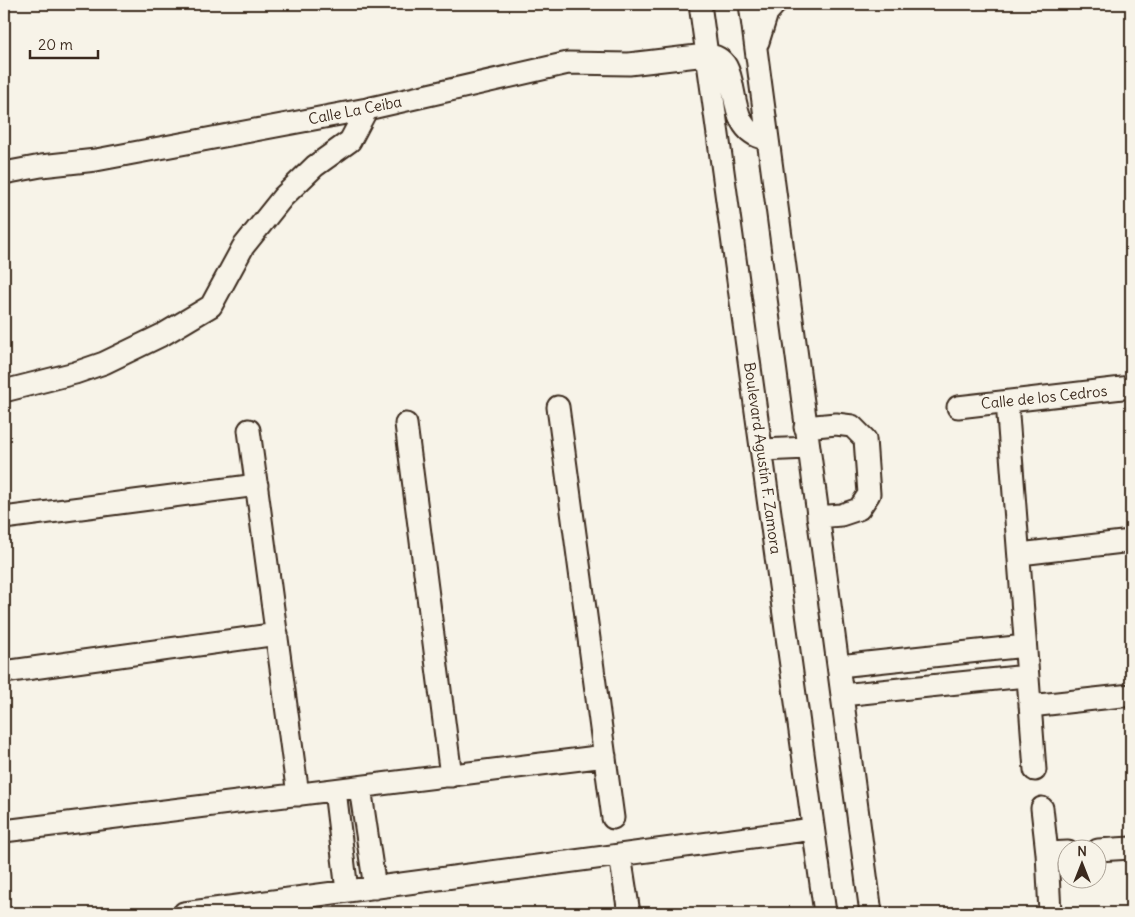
<svg xmlns="http://www.w3.org/2000/svg" width="1135" height="917" viewBox="0 0 1135 917" font-family="Delius,sans-serif">
  <style>
    .lines { fill: none; stroke-linecap: round; stroke-linejoin: round }
    .minor-casing { stroke: #3b2a1e; stroke-width: 25 }
    .minor { stroke: #f7f3e8; stroke-width: 21 }
    .labels { text-anchor: middle; dominant-baseline: central; stroke-width: 5; stroke-linejoin: round; paint-order: stroke }
    .street-label { font-size: 15px; fill: #3b2a1e; stroke: #f7f3e8 }
  </style>
  <rect width="100%" height="100%" fill="#f7f3e8"/>
  <filter id="ink" filterUnits="userSpaceOnUse"><feTurbulence type="fractalNoise" baseFrequency=".02" numOctaves="2"/><feDisplacementMap in="SourceGraphic" scale="10" xChannelSelector="R" yChannelSelector="G"/><feConvolveMatrix kernelMatrix="1 2 1 2 8 2 1 2 1" color-interpolation-filters="sRGB"/></filter>
  <g filter="url(#ink)">
    <g class="lines">
      <defs>
        <path id="minor" d="M 700,4 L 825,913
          M 750,4 L 871,913
          M 758,42 L 767,13 L 775,4
          M 4,173 L 41,166 L 96,160 L 367,109 L 568,63 L 629,64 L 706,55 C 749,56 717,129 766,139
          M 4,391 L 75,373 L 104,363 L 164,334 L 211,306 L 243,247 L 283,197 L 315,166 L 350,141 L 367,109
          M 1007,402 L 1035,770
          M 558,407 L 613,818
          M 958,407 L 1131,387
          M 406,424 L 451,776
          M 805,427 L 836,424 L 852,426 L 865,439 L 869,494 L 859,509 L 841,515 L 818,517
          M 249,430 L 298,795
          M 762,450 L 808,448
          M 4,518 L 257,485
          M 1020,554 L 1131,541
          M 839,666 L 1025,646
          M 4,672 L 277,634
          M 842,695 L 1027,676
          M 1030,706 L 1131,695
          M 360,787 L 375,888
          M 335,790 L 347,891
          M 1042,808 L 1047,853 L 1050,913
          M 4,831 L 605,756
          M 1098,850 L 1131,848
          M 1047,853 L 1068,852
          M 620,855 L 629,913
          M 184,913 L 813,829"/>
      </defs>
      <use href="#minor" class="minor-casing"/>
      <use href="#minor" class="minor"/>
    </g>
  </g>
  <g class="labels">
    <g class="street-label">
      <text transform="translate(355 110) rotate(-11)">Calle La Ceiba</text>
      <text transform="translate(1044 397) rotate(-6)">Calle de los Cedros</text>
      <text transform="translate(763 458) rotate(82)">Boulevard Agustín F. Zamora</text>
    </g>
  </g>
  <rect width="1135" height="917" fill="none" stroke="#f7f3e8" stroke-width="20"/>
  <rect x="10" y="10" width="1115" height="897" fill="none" stroke="#3b2a1e" stroke-width="2" filter="url(#ink)"/>
  <g transform="translate(1082 864)"><circle r="24" fill="#f7f3e8" stroke="#aca397"/>
  <path d="M0-4L9 19L0 12L-9 19Z" fill="#3b2a1e"/>
  <text y="-8" font-size="14" font-weight="bold" text-anchor="middle" fill="#3b2a1e">N</text>
  </g>
  <path d="M30 50v8h68v-8" fill="none" stroke="#3b2a1e" stroke-width="2.5"/>
  <text x="38" y="50" font-size="15" fill="#3b2a1e" stroke="#f7f3e8" stroke-width="4" paint-order="stroke">20 m</text>
</svg>
